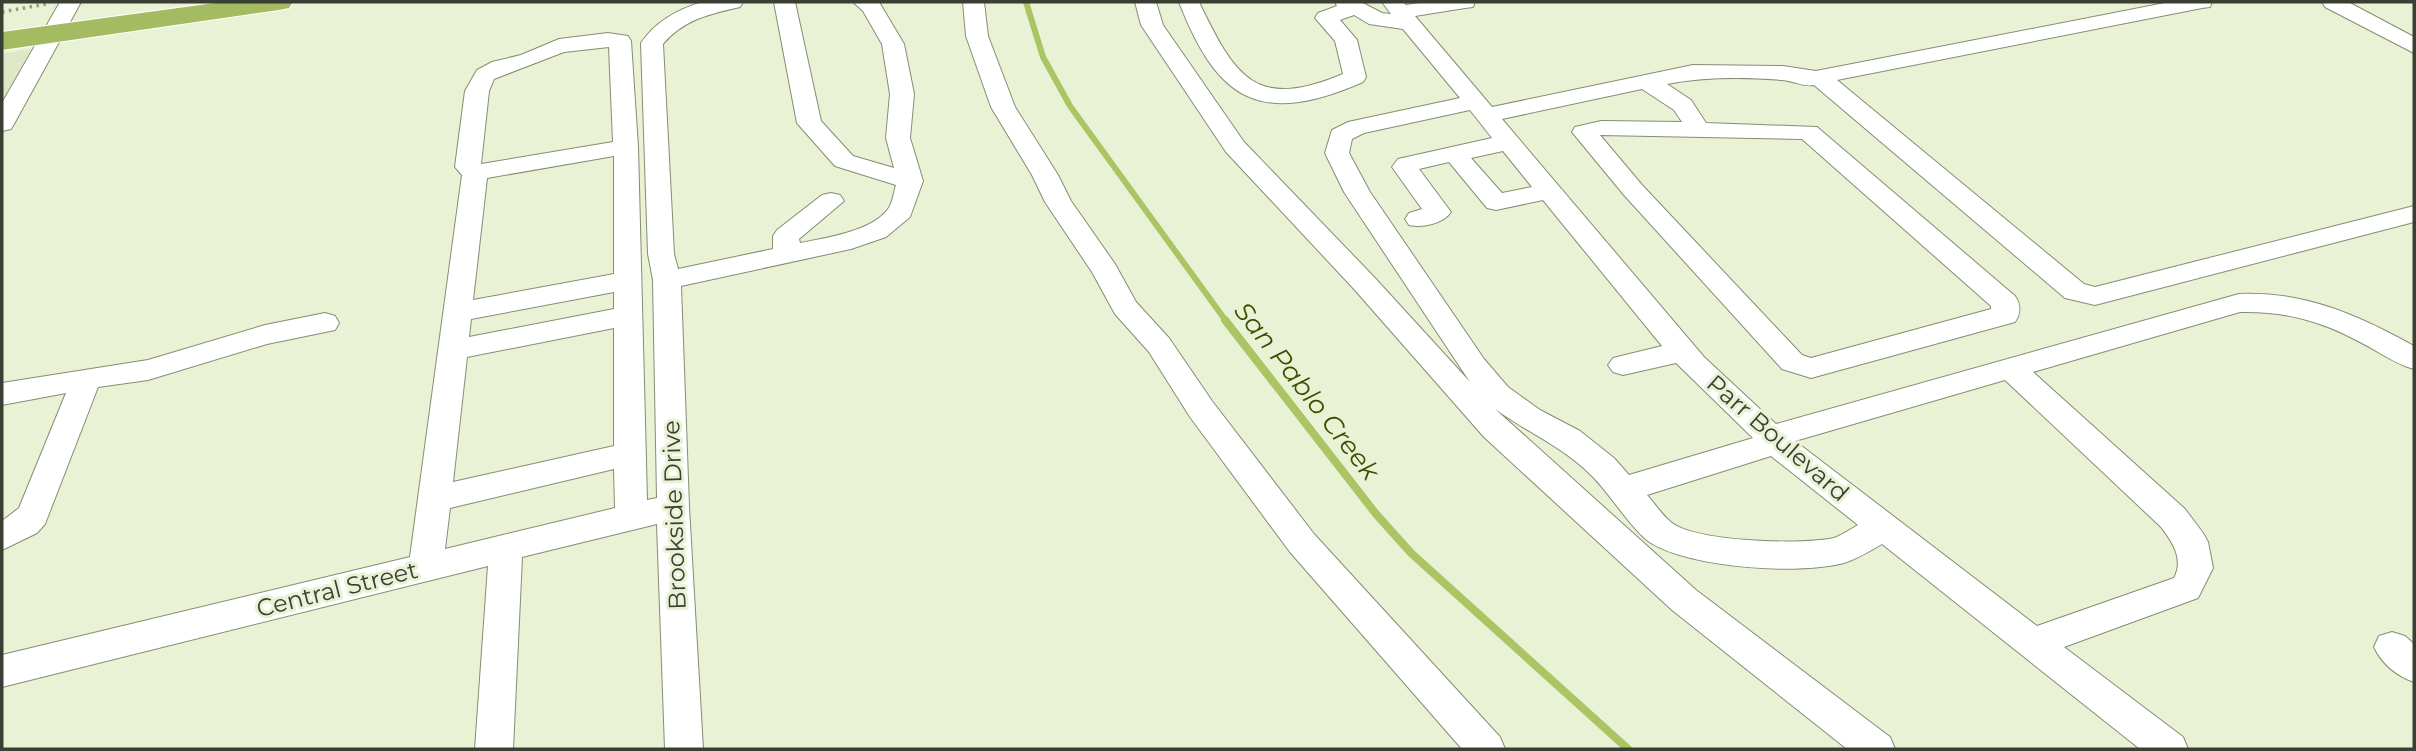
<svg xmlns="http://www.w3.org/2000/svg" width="2416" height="751" viewBox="0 0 2416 751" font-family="Montserrat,sans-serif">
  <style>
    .built { fill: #dde8c4 }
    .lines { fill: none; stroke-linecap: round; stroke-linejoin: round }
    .stream-far1 { stroke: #acc564; stroke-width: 6 }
    .stream { stroke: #acc564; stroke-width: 8 }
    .minor-casing { stroke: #858d73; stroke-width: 2 }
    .highway-casing { stroke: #fff; stroke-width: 2 }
    .path { stroke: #959b86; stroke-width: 3.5; stroke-dasharray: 2.5 4.5; stroke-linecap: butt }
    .minor { fill: #fff; fill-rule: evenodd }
    .highway { fill: #a4bb62; fill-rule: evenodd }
    .labels { text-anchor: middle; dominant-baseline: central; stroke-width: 6; stroke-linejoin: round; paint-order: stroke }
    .street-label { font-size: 24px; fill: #3b3e33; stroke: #e9f2d5 }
    .water-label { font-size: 26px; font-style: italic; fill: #3f4d01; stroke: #e9f2d5 }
  </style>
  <rect width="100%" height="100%" fill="#e9f2d5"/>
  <path class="built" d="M 31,49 L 2,100 L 2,54 Z"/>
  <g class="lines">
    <path class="stream-far1" d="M 1026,2 L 1043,57 L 1070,106 L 1226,321"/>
    <path class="stream" d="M 1225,320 L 1376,514 L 1411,553 L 1628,749"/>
    <defs>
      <path id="minor" d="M 60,2 L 81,2 L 14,124 L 11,129 L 2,131 L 2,103 Z
        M 703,2 L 743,2 L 740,7 C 710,14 684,19 663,44 L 674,254 L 678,269 L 773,249 L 773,236 L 777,230 L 822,195 L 831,193 L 840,195 L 844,201 L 799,239 L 800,243 C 825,238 876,231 890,206 C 893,200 894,191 896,185 L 835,166 L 797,123 L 774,2 L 795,2 L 821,121 L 853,156 L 894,168 L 886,138 L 890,94 L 882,44 L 863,11 L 853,2 L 879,2 L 904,44 L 914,94 L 910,138 L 923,181 L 910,217 L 886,237 L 851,249 L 681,286 L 689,507 L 703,749 L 665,749 L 657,524 L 522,557 L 513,749 L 475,749 L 488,566 L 2,687 L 2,655 L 410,557 L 462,175 L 455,167 L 465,91 L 477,70 L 492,62 L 521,55 L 559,39 L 608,33 L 628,36 L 631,41 L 638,147 L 647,500 L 657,498 L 653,280 L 648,254 L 641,43 C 656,21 678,9 703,2 ZM 609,47 L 613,142 L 481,164 L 489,91 L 494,79 L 564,52 ZM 614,156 L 614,274 L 473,300 L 487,178 ZM 614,292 L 614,309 L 469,337 L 471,319 ZM 614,328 L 614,446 L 453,482 L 467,357 ZM 614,469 L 615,508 L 445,549 L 450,508 Z
        M 963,2 L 984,2 L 988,36 L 1015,107 L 1058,175 L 1071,201 L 1115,264 L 1136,302 L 1169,338 L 1212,401 L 1314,534 L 1500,737 L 1505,749 L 1462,749 L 1290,552 L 1190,417 L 1149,352 L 1115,314 L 1092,272 L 1045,202 L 1032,175 L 991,107 L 966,36 Z
        M 1135,2 L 1156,2 L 1163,25 L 1244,142 L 1374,277 L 1470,382 L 1344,192 L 1325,153 L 1332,130 L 1348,122 L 1460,98 L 1403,29 L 1369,24 L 1354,15 L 1340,20 L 1357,40 L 1366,77 L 1363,82 C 1262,126 1218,103 1179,2 L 1199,2 C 1235,77 1255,111 1343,74 L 1335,41 L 1315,18 L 1318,13 L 1337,6 L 1335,2 L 1361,2 L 1382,13 L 1391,14 L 1382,2 L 1403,2 L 1406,5 L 1425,2 L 1475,2 L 1473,7 L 1465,8 L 1415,16 L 1492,107 L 1693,65 L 1783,66 L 1816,71 L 2170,2 L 2212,2 L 2210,7 L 2202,8 L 1837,80 L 2084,284 L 2095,287 L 2414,206 L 2414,222 L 2095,305 L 2065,298 L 1814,85 C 1803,87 1794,81 1782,80 C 1744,77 1704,77 1667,84 L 1691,100 L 1706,123 L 1817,127 L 2015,296 C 2021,305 2021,313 2015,322 L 1811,378 L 1782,369 L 1624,195 L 1572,132 L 1575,127 L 1601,121 L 1682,122 L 1674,110 L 1642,89 L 1502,119 L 1704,357 L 1776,424 L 2239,294 C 2304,291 2358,315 2414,346 L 2414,369 C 2395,364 2378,351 2360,342 C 2321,321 2285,311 2240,312 L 2033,372 L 2185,509 L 2203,533 L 2208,542 L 2213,568 L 2198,598 L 2064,647 L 2183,737 L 2188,749 L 2140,749 L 1882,544 C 1870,551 1857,559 1844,563 C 1799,575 1691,568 1651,543 C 1634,533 1608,491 1591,475 C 1563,447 1527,432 1495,409 L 1696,590 L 1890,737 L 1895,749 L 1847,749 L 1672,610 L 1484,437 L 1354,289 L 1226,152 L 1141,25 ZM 1470,110 L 1492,138 L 1398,159 L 1392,167 L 1422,209 L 1409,213 L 1405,219 L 1409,225 C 1422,228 1443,224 1451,212 L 1419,169 L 1449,162 L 1487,208 L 1496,210 L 1543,200 L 1662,346 L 1613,358 L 1608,365 L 1613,372 L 1623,375 L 1676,363 L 1753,438 L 1629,475 L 1614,458 L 1580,431 L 1540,410 L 1508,387 L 1484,359 L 1370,192 L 1349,153 L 1352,139 L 1364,133 ZM 1600,135 L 1802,139 L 1991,306 L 1991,309 L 1811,358 L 1802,355 L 1642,185 ZM 1503,151 L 1532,187 L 1502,193 L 1471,158 ZM 2005,380 L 2161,527 C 2173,543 2184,559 2174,578 L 2037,626 L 1795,441 ZM 1771,456 L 1858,525 C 1851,529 1842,535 1834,538 C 1804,545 1697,542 1672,523 C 1663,516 1655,504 1647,495 Z
        M 2322,2 L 2348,2 L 2414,37 L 2414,53 L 2325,7 Z
        M 325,313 L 335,316 L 339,323 L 335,330 L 267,344 L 148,380 L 98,387 L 45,524 L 37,533 L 2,550 L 2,521 L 19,508 L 66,393 L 2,405 L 2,383 L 148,360 L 265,325 Z
        M 2392,632 L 2405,636 L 2414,644 L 2414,682 C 2397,676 2382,664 2374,647 L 2379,636 Z"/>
      <path id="highway" d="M 222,2 L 293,2 L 289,8 L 279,10 L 2,50 L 2,32 Z"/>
    </defs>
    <use href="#minor" class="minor-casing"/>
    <use href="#highway" class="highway-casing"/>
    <path class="path" d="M 2,12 L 46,4"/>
    <use href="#minor" class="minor"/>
    <use href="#highway" class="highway"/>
  </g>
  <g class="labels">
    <g class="street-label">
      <text transform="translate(1778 438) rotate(41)">Parr Boulevard</text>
      <text transform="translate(674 515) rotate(-92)">Brookside Drive</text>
      <text transform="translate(337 589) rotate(-14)">Central Street</text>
    </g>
    <g class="water-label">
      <text transform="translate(1307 391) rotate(52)">San Pablo Creek</text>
    </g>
  </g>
  <rect width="2416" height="751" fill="none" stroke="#3b3e33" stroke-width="7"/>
</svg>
